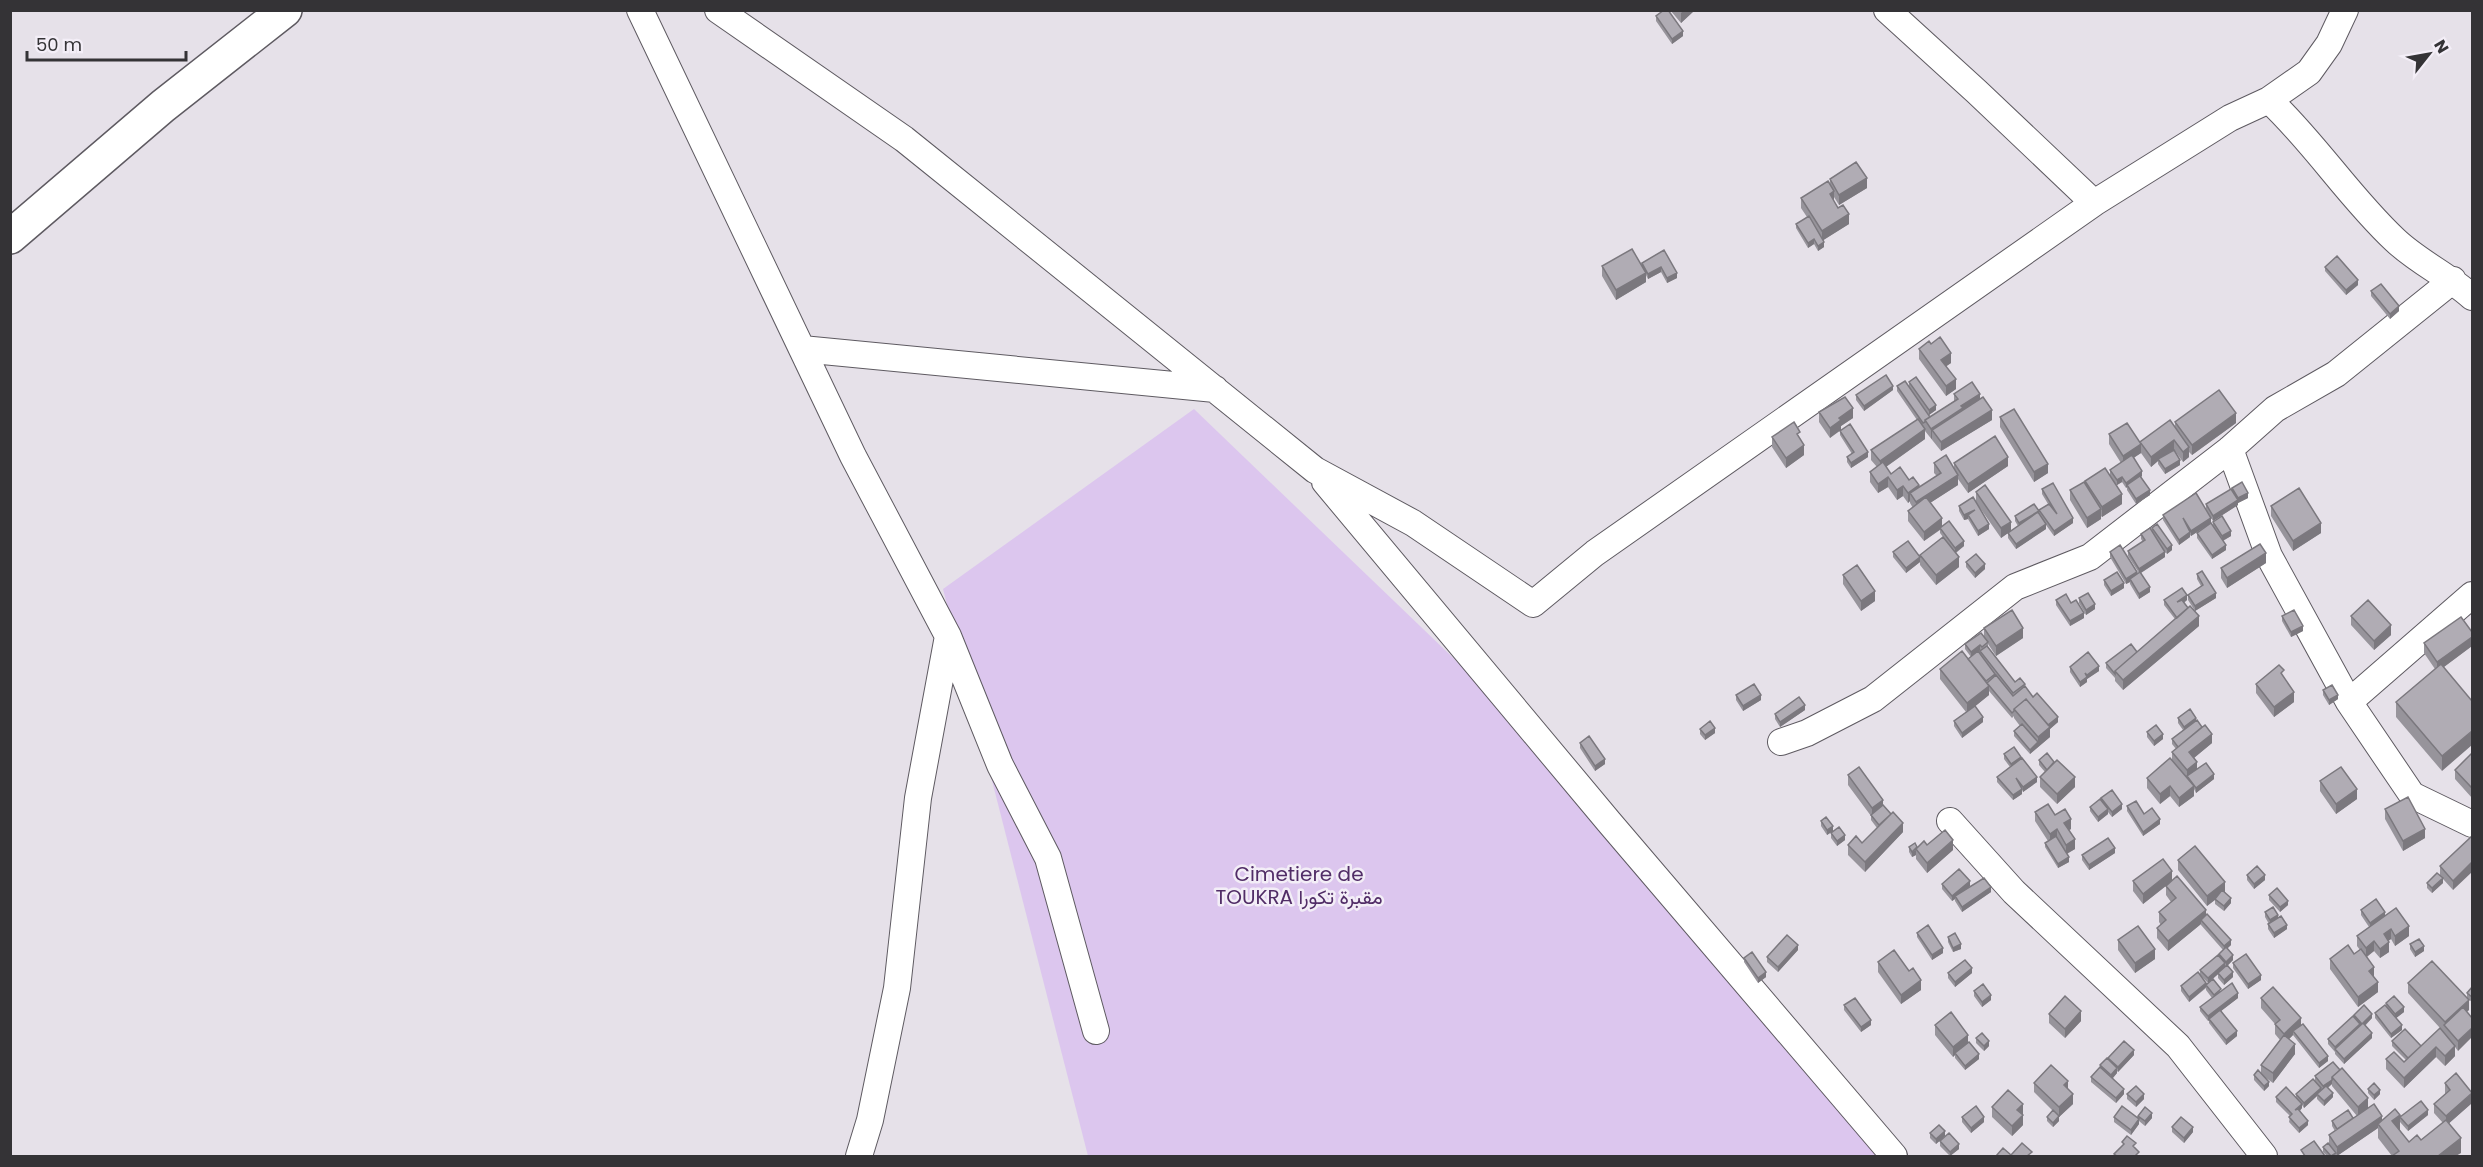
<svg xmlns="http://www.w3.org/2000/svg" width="2483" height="1167" viewBox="0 0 2483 1167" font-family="Poppins,Vazirmatn,sans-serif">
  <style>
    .green { fill: #dcc6ee }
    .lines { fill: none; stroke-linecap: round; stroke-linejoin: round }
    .street-casing { stroke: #5e5a61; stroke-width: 28 }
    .highway-casing { stroke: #5e5a61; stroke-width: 36 }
    .street { stroke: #fff; stroke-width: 26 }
    .highway { stroke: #fff; stroke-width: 33 }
    .wall { fill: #97949b }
    .shaded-wall { fill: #7b787e }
    .building { fill: #b0acb4; stroke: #7b787e; stroke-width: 1.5 }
    .labels { text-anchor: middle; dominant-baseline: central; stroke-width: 5; stroke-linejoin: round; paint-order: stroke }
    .park-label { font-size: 20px; fill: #512d67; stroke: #f3eef7 }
  </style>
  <rect width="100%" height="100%" fill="#e6e1e9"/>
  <path class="green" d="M 1194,409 L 1624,822 L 1890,1156 L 1088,1156 L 943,589 Z"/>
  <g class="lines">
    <defs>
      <path id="street" d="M 640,10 L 853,456 L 948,636 L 1000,765 L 1048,858 L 1096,1031
        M 718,10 L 904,139 L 1315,470 L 1413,523 L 1533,604 L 1595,553 L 2094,203 L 2230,118 L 2269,100 L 2309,72 L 2329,44 L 2345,10
        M 1887,10 L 1977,92 L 2094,203
        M 2269,100 C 2315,143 2349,197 2395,240 C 2418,262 2449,276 2472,297
        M 802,349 L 1215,389
        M 2230,449 L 2269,556 L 2349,702 L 2412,795 L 2472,824
        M 1325,482 L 1609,822 L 1894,1156
        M 2349,702 L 2472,595
        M 1781,742 L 1807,733 L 1873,699 L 2015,587 L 2090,557 L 2230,449 L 2275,409 L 2336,374 L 2453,280
        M 1950,821 L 2014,892 L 2178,1046 L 2264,1156
        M 859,1156 L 870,1120 L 897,988 L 918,798 L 948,636"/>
      <path id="highway" d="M 10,237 L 163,106 L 285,10"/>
    </defs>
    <use href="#street" class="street-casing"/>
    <use href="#highway" class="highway-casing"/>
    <use href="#street" class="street"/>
    <use href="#highway" class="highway"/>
  </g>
  <path class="wall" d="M 1670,10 L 1695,10 L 1681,23 Z
    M 1656,16 L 1683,36 L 1672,44 L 1656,21 Z
    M 1830,179 L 1867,188 L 1839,205 L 1834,197 L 1834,201 L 1849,224 L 1823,240 L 1824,247 L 1818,251 L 1814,244 L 1808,248 L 1796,228 L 1796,224 L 1807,217 L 1801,208 L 1801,198 L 1830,183 Z
    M 1664,250 L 1677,278 L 1667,283 L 1661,272 L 1648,279 L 1646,275 L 1646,282 L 1616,300 L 1602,276 L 1602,266 L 1642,265 L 1642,263 Z
    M 2325,267 L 2358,285 L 2346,295 L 2325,271 Z
    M 2371,291 L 2399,311 L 2390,319 L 2371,296 Z
    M 1931,344 L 1951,363 L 1946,366 L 1956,389 L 1946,396 L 1919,359 L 1919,349 Z
    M 1909,382 L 1936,410 L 1929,415 L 1909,387 Z
    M 1897,386 L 1930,417 L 1954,401 L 1954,394 L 1980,399 L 1992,420 L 1941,451 L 1925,431 L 1925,439 L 1886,467 L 1891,474 L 1909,480 L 1919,488 L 1937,476 L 1934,473 L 1934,463 L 1954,469 L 1954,463 L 2008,466 L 1968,493 L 1958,479 L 1958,485 L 1930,503 L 1942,526 L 1964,546 L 1956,553 L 1959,567 L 1936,585 L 1920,565 L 1920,562 L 1906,573 L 1893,557 L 1893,552 L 1920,557 L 1920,555 L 1943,537 L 1940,533 L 1940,530 L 1924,541 L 1908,521 L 1908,511 L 1913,508 L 1910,503 L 1910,501 L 1908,503 L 1903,496 L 1897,500 L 1888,487 L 1878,493 L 1870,482 L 1870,472 L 1877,467 L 1871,460 L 1871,450 L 1917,420 L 1897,391 Z
    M 1893,390 L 1864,411 L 1856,400 L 1856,395 Z
    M 1819,412 L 1853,418 L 1841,426 L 1830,438 L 1819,422 Z
    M 2000,417 L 2048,473 L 2034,482 L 2000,427 Z
    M 2175,422 L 2236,423 L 2192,455 L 2189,452 L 2189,457 L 2183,462 L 2175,451 L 2180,465 L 2165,474 L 2158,464 L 2158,461 L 2151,467 L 2141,453 L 2133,458 L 2142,476 L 2141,477 L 2150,495 L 2136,504 L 2127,490 L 2127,487 L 2126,488 L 2122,482 L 2117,485 L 2122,504 L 2102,517 L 2101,516 L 2101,519 L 2087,528 L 2070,500 L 2070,490 L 2085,484 L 2085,481 L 2110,475 L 2110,470 L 2121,463 L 2109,444 L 2109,434 L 2140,443 L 2175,427 Z
    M 1840,431 L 1868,457 L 1851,468 L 1847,462 L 1847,457 L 1852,454 L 1840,435 Z
    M 1772,437 L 1800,439 L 1804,455 L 1786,468 L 1772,447 Z
    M 2232,488 L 2248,498 L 2238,503 L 2238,505 L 2213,521 L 2206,509 L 2206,504 L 2232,491 Z
    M 2042,489 L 2073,523 L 2054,536 L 2046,525 L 2046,529 L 2016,549 L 2008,538 L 2008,533 L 2001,538 L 1980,508 L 1989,529 L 1978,536 L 1968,519 L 1964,520 L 1959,511 L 1959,506 L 1976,501 L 1976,492 L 2011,531 L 2018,526 L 2015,521 L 2015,516 L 2039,511 L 2039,514 L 2039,510 L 2048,504 L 2042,494 Z
    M 2271,506 L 2321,533 L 2293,551 L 2271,516 Z
    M 2163,515 L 2211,523 L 2213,527 L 2213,522 L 2231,536 L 2223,541 L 2226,550 L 2212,559 L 2197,538 L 2197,533 L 2206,526 L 2191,536 L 2190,535 L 2190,537 L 2179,545 L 2163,520 Z
    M 2152,528 L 2172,550 L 2167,554 L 2165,551 L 2165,557 L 2141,573 L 2150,592 L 2139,599 L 2130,584 L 2130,582 L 2126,584 L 2110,557 L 2110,552 L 2137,574 L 2139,573 L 2128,556 L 2128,551 L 2143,542 L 2141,539 L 2141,534 L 2152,531 Z
    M 1966,562 L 1985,569 L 1975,578 L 1966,567 Z
    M 2266,563 L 2227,588 L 2221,578 L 2221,568 Z
    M 2197,574 L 2216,598 L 2195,611 L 2188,600 L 2188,595 L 2201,586 L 2197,579 Z
    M 1843,575 L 1875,601 L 1861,611 L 1843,584 Z
    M 2104,580 L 2124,588 L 2111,596 L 2104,585 Z
    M 2079,598 L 2095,609 L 2086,615 L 2079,603 Z
    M 2056,600 L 2071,603 L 2084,618 L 2070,626 L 2056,605 Z
    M 2164,600 L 2187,600 L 2184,603 L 2199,626 L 2123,690 L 2115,681 L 2115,678 L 2106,668 L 2106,663 L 2137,652 L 2175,619 L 2164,605 Z
    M 2282,616 L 2303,631 L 2291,637 L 2282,621 Z
    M 2351,616 L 2391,635 L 2374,650 L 2351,625 Z
    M 1984,628 L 2023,638 L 1996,656 L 1988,644 L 1988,647 L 2015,682 L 2025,686 L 2033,697 L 2058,722 L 2050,729 L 2050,737 L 2030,754 L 2014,736 L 2014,731 L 2020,726 L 2014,718 L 2014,716 L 2012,718 L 1989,691 L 1989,695 L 1975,706 L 1983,722 L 1962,738 L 1954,726 L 1954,721 L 1966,712 L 1940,679 L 1940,669 L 1968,659 L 1971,657 L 1965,649 L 1965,644 L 1984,636 Z
    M 2424,643 L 2472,646 L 2444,667 L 2442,771 L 2396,717 L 2396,702 L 2435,669 L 2424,653 Z
    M 2070,667 L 2099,671 L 2087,679 L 2087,682 L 2080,687 L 2070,672 Z
    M 2284,677 L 2294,702 L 2274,717 L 2256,693 L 2256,684 Z
    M 2323,690 L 2338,699 L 2329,705 L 2323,695 Z
    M 1736,695 L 1761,700 L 1743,711 L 1736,700 Z
    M 1805,710 L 1780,727 L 1775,719 L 1775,714 Z
    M 2178,718 L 2196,721 L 2212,743 L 2194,758 L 2197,769 L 2214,779 L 2196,793 L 2194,789 L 2194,796 L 2179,807 L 2170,796 L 2160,804 L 2147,788 L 2147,778 L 2172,760 L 2172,752 L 2176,749 L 2172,744 L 2172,739 L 2183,730 L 2178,723 Z
    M 1700,729 L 1715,733 L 1705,740 L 1700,734 Z
    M 2147,732 L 2163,739 L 2154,746 L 2147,737 Z
    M 1580,743 L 1605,764 L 1595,771 L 1580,748 Z
    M 2472,753 L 2472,798 L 2455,779 L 2455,770 Z
    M 2004,754 L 2021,759 L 2037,782 L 2023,792 L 2022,790 L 2022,794 L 2013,800 L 1997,782 L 1997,777 L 2010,767 L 2004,759 Z
    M 2039,760 L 2075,787 L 2057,804 L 2040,787 L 2040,777 L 2045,772 L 2039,765 Z
    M 1848,775 L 1883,805 L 1903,832 L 1865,872 L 1848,855 L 1848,845 L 1862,843 L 1877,828 L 1871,820 L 1871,816 L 1848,785 Z
    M 2320,781 L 2357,799 L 2336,814 L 2320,791 Z
    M 2101,798 L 2122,809 L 2112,817 L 2108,812 L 2108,814 L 2098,822 L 2090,811 L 2090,807 L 2101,800 Z
    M 2127,806 L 2144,814 L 2160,824 L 2143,836 L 2127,811 Z
    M 2385,809 L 2425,838 L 2403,851 L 2385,819 Z
    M 2035,812 L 2055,815 L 2071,829 L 2069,830 L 2075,849 L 2067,854 L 2069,862 L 2058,868 L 2045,847 L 2045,843 L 2048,841 L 2035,821 Z
    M 1821,821 L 1833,831 L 1845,840 L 1837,846 L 1831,838 L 1831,833 L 1833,831 L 1827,835 L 1821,826 Z
    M 2472,837 L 2453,890 L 2443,879 L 2443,883 L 2432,893 L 2427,888 L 2427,883 L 2440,875 L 2440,866 Z
    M 1927,845 L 1953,850 L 1927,873 L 1916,859 L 1916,855 L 1912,857 L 1909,852 L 1909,847 L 1917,847 Z
    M 2115,853 L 2089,870 L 2082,860 L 2082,855 Z
    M 2178,860 L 2225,892 L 2231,903 L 2224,911 L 2215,904 L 2215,900 L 2207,906 L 2178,870 Z
    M 2247,875 L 2265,880 L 2254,889 L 2247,880 Z
    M 2172,880 L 2206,915 L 2231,945 L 2227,949 L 2233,960 L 2228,965 L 2233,977 L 2224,985 L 2218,978 L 2218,974 L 2208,983 L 2200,975 L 2200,970 L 2219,956 L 2219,954 L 2223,950 L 2201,925 L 2201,924 L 2168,951 L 2157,938 L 2157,928 L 2161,925 L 2159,922 L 2159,912 L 2171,902 L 2166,895 L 2166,886 L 2143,904 L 2133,891 L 2133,881 Z
    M 1942,884 L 1970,886 L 1967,888 L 1991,892 L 1962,912 L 1955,901 L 1955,899 L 1952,901 L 1942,889 Z
    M 2269,895 L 2288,905 L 2280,912 L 2269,900 Z
    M 2361,910 L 2385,916 L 2409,936 L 2395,946 L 2391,939 L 2388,941 L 2389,952 L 2380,958 L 2374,951 L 2367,957 L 2374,977 L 2378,992 L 2358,1007 L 2330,969 L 2330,959 L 2354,954 L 2360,950 L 2357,946 L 2357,936 L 2369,927 L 2361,915 Z
    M 2265,912 L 2278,918 L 2287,929 L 2274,938 L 2268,929 L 2268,924 L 2269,924 L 2265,917 Z
    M 1917,933 L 1943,953 L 1932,960 L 1917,937 Z
    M 1948,937 L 1961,949 L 1953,952 L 1948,942 Z
    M 2118,940 L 2155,959 L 2135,973 L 2118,950 Z
    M 2410,944 L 2424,951 L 2415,957 L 2410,949 Z
    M 1798,950 L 1778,972 L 1767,962 L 1767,957 Z
    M 1744,958 L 1766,977 L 1758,983 L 1744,962 Z
    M 1878,962 L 1921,990 L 1901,1004 L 1878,972 Z
    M 2233,963 L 2261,980 L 2248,989 L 2233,968 Z
    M 1948,973 L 1972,973 L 1955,987 L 1948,978 Z
    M 2408,983 L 2469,1010 L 2467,1011 L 2458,1051 L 2455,1047 L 2455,1056 L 2445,1066 L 2436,1057 L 2404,1088 L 2386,1069 L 2386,1059 L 2404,1062 L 2406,1060 L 2392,1046 L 2392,1041 L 2421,1046 L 2440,1028 L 2408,993 Z
    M 2206,985 L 2238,998 L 2221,1011 L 2237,1036 L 2226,1045 L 2209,1023 L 2209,1020 L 2208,1021 L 2200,1011 L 2200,1007 L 2212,998 L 2206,990 L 2206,988 L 2189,1002 L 2181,991 L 2181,986 Z
    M 2472,987 L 2472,1002 L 2467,998 L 2467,993 Z
    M 1974,991 L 1991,1000 L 1982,1007 L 1974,996 Z
    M 2261,998 L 2301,1025 L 2328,1061 L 2319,1068 L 2293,1035 L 2289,1039 L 2295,1054 L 2273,1083 L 2266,1078 L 2269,1086 L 2264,1091 L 2254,1080 L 2254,1075 L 2261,1073 L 2261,1065 L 2280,1040 L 2275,1034 L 2275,1024 L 2261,1008 Z
    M 2386,1003 L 2404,1012 L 2396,1018 L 2402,1030 L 2391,1038 L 2375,1018 L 2375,1013 L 2386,1006 Z
    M 1844,1005 L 1871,1025 L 1861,1032 L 1844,1010 Z
    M 2049,1014 L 2081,1021 L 2065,1038 L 2049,1023 Z
    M 2354,1015 L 2372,1018 L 2365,1026 L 2372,1038 L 2344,1064 L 2335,1054 L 2335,1052 L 2328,1044 L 2328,1039 L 2354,1017 Z
    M 1935,1025 L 1968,1042 L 1979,1059 L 1965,1070 L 1955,1058 L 1955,1055 L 1953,1057 L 1935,1035 Z
    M 1976,1038 L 1989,1046 L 1984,1051 L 1976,1043 Z
    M 2134,1055 L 2118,1072 L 2117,1071 L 2117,1073 L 2113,1078 L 2124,1094 L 2116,1103 L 2091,1082 L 2091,1077 L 2100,1067 L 2100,1065 L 2108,1059 L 2108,1058 Z
    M 2333,1062 L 2368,1108 L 2382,1120 L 2400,1130 L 2409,1142 L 2421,1140 L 2443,1123 L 2434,1113 L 2434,1104 L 2445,1094 L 2445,1083 L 2472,1103 L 2449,1123 L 2461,1153 L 2392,1156 L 2378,1138 L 2378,1128 L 2337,1156 L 2336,1155 L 2336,1156 L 2327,1156 L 2323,1152 L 2323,1147 L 2329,1144 L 2329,1135 L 2335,1131 L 2332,1126 L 2332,1121 L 2353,1118 L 2357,1116 L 2332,1086 L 2332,1084 L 2328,1088 L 2333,1097 L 2324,1106 L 2317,1099 L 2317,1096 L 2304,1108 L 2302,1105 L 2302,1108 L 2300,1111 L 2308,1125 L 2299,1133 L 2289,1122 L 2290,1116 L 2276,1102 L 2276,1097 L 2296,1098 L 2296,1094 L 2315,1081 L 2315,1076 Z
    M 2034,1083 L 2068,1089 L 2073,1104 L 2059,1117 L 2059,1121 L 2053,1127 L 2047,1121 L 2047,1117 L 2053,1111 L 2034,1092 Z
    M 2368,1089 L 2380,1094 L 2374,1100 L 2368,1093 Z
    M 2127,1094 L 2144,1099 L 2136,1107 L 2127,1099 Z
    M 1992,1107 L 2023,1114 L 2023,1125 L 2012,1136 L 1992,1117 Z
    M 2428,1115 L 2408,1131 L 2400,1122 L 2400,1117 Z
    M 2138,1116 L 2152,1118 L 2145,1126 L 2139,1121 L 2139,1124 L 2131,1135 L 2114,1122 L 2114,1117 L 2138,1118 Z
    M 1962,1117 L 1984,1122 L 1971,1133 L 1962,1122 Z
    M 2172,1127 L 2193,1132 L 2184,1143 L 2172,1132 Z
    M 1930,1133 L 1945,1136 L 1936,1144 L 1930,1138 Z
    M 1940,1141 L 1959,1149 L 1950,1156 L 1940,1146 Z"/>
  <path class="shaded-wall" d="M 1684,10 L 1695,10 L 1681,23 L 1681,13 Z
    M 1683,31 L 1683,36 L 1672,44 L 1672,39 Z
    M 1867,178 L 1867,188 L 1839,205 L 1839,195 Z
    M 1834,191 L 1834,201 L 1830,194 Z
    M 1849,214 L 1849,224 L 1822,241 L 1822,231 Z
    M 1814,239 L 1814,244 L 1808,248 L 1808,243 Z
    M 1824,242 L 1824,247 L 1818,251 L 1818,246 Z
    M 1661,267 L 1661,272 L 1648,279 L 1648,274 Z
    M 1646,273 L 1646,282 L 1616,300 L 1616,290 Z
    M 1677,273 L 1677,278 L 1667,283 L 1667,278 Z
    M 2358,280 L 2358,285 L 2346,295 L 2346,290 Z
    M 2399,306 L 2399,311 L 2390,319 L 2390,314 Z
    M 1951,353 L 1951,363 L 1941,370 L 1941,360 Z
    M 1956,379 L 1956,389 L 1946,396 L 1946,386 Z
    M 1893,386 L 1893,390 L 1864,411 L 1864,406 Z
    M 1980,394 L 1980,404 L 1932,430 L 1932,438 L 1931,439 L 1931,429 L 1961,406 Z
    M 1936,405 L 1936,410 L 1929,415 L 1929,410 Z
    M 1853,408 L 1853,418 L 1841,426 L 1841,430 L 1830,438 L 1830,428 L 1839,418 Z
    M 1992,410 L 1992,420 L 1941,451 L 1941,442 Z
    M 2236,413 L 2236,423 L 2192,455 L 2192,445 Z
    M 1925,429 L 1925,439 L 1880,471 L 1880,461 Z
    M 2174,440 L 2174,450 L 2158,459 L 2158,461 L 2151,467 L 2151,457 Z
    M 2141,444 L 2141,453 L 2123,465 L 2123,456 Z
    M 1804,445 L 1804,455 L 1786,468 L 1786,458 Z
    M 2189,447 L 2189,457 L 2183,462 L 2183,452 Z
    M 1868,452 L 1868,457 L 1851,468 L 1851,463 Z
    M 2008,457 L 2008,466 L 1968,493 L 1968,484 Z
    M 2180,460 L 2180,465 L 2165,474 L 2165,469 Z
    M 2048,464 L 2048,473 L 2034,482 L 2034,472 Z
    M 2142,471 L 2142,476 L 2128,486 L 2127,485 L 2127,487 L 2126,488 L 2126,483 Z
    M 1958,475 L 1958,485 L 1916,512 L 1916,502 Z
    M 1888,477 L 1888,487 L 1878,493 L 1878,484 Z
    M 2122,477 L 2122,482 L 2117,485 L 2117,480 Z
    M 1919,485 L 1919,495 L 1910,493 L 1910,501 L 1908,503 L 1908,493 Z
    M 1903,486 L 1903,496 L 1897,500 L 1897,490 Z
    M 2150,490 L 2150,495 L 2136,504 L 2136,499 Z
    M 2248,493 L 2248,498 L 2238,503 L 2238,498 Z
    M 2122,494 L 2122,504 L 2102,517 L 2102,507 Z
    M 2238,500 L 2238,505 L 2213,521 L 2213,516 Z
    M 2101,509 L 2101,519 L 2087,528 L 2087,518 Z
    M 1975,510 L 1968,515 L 1968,519 L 1964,520 L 1964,515 Z
    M 2039,511 L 2039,516 L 2019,528 L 2019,523 Z
    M 1942,518 L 1942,528 L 1924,541 L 1924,532 Z
    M 2073,518 L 2073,523 L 2054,536 L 2054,531 Z
    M 2211,518 L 2211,523 L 2191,536 L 2191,531 Z
    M 2011,522 L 2011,531 L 2001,538 L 2001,528 Z
    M 2321,523 L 2321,533 L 2293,551 L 2293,541 Z
    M 1989,524 L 1989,529 L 1978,536 L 1978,531 Z
    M 2046,524 L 2046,529 L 2016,549 L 2016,544 Z
    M 2231,531 L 2231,536 L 2222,541 L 2222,536 Z
    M 2190,532 L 2190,537 L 2179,545 L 2179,540 Z
    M 1964,541 L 1964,546 L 1955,553 L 1955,548 Z
    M 2172,545 L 2172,550 L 2167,554 L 2167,549 Z
    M 2226,545 L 2226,550 L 2212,559 L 2212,555 Z
    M 2165,552 L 2165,557 L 2139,574 L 2139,569 Z
    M 2266,553 L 2266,563 L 2227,588 L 2227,578 Z
    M 1920,557 L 1920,562 L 1906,573 L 1906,568 Z
    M 1959,557 L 1959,567 L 1936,585 L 1936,575 Z
    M 1985,564 L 1985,569 L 1975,578 L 1975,573 Z
    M 2137,572 L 2137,577 L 2130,579 L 2130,582 L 2126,584 L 2126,579 Z
    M 2124,583 L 2124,588 L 2111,596 L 2111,591 Z
    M 2150,587 L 2150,592 L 2139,599 L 2139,594 Z
    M 1875,591 L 1875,601 L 1861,611 L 1861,601 Z
    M 2216,593 L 2216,598 L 2195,611 L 2195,606 Z
    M 2187,595 L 2187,600 L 2177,607 L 2177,602 Z
    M 2095,604 L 2095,609 L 2086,615 L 2086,610 Z
    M 2084,613 L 2084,618 L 2070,626 L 2070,621 Z
    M 2199,616 L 2199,626 L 2123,690 L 2123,680 Z
    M 2391,625 L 2391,635 L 2374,650 L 2374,641 Z
    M 2303,626 L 2303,631 L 2291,637 L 2291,632 Z
    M 2023,628 L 2023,638 L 1996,656 L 1996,646 Z
    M 2472,637 L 2472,646 L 2437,672 L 2437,662 Z
    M 1980,645 L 1980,650 L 1971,657 L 1971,652 Z
    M 2099,666 L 2099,671 L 2087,679 L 2087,682 L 2080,687 L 2080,682 L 2087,678 L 2087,675 Z
    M 1989,686 L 1989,695 L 1967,713 L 1967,703 Z
    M 2294,692 L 2294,702 L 2274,717 L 2274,707 Z
    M 1761,695 L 1761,700 L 1743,711 L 1743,706 Z
    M 2338,695 L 2338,699 L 2329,705 L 2329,700 Z
    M 1805,705 L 1805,710 L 1780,727 L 1780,722 Z
    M 1983,717 L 1983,722 L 1962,738 L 1962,733 Z
    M 2058,717 L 2058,722 L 2050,729 L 2050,737 L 2030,754 L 2030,750 L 2038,742 L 2038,737 L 2047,726 Z
    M 2196,718 L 2196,723 L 2184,732 L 2184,727 Z
    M 1715,728 L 1715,733 L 1705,740 L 1705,735 Z
    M 2472,731 L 2472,745 L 2442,771 L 2442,756 Z
    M 2163,734 L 2163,739 L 2154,746 L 2154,741 Z
    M 2212,734 L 2212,743 L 2189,762 L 2189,752 Z
    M 2021,757 L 2021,762 L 2011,769 L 2011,764 Z
    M 1605,759 L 1605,764 L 1595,771 L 1595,766 Z
    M 2197,762 L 2197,772 L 2187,776 L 2187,770 Z
    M 2214,774 L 2214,779 L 2196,793 L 2196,788 Z
    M 2037,777 L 2037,782 L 2023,792 L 2023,787 Z
    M 2075,777 L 2075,787 L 2057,804 L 2057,794 Z
    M 2170,786 L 2170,796 L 2160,804 L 2160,794 Z
    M 2194,786 L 2194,796 L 2179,807 L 2179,798 Z
    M 2022,789 L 2022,794 L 2013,800 L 2013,795 Z
    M 2357,789 L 2357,799 L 2336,814 L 2336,804 Z
    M 1883,800 L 1883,810 L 1872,818 L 1872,808 Z
    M 2122,804 L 2122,809 L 2112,817 L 2112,812 Z
    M 2108,809 L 2108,814 L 2098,822 L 2098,817 Z
    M 2071,819 L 2071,829 L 2064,833 L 2064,823 Z
    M 2160,819 L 2160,824 L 2143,836 L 2143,832 Z
    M 1903,823 L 1903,832 L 1865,872 L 1865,862 Z
    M 1833,826 L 1833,831 L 1827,835 L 1827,830 Z
    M 2057,829 L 2057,839 L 2050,844 L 2050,834 Z
    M 2425,829 L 2425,838 L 2403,851 L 2403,841 Z
    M 1845,835 L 1845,840 L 1837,846 L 1837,841 Z
    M 2075,839 L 2075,849 L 2066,854 L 2066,845 Z
    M 1953,840 L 1953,850 L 1927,873 L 1927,863 Z
    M 2115,848 L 2115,853 L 2089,870 L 2089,865 Z
    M 1916,850 L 1916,855 L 1912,857 L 1912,852 Z
    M 2069,857 L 2069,862 L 2058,868 L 2058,864 Z
    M 2472,862 L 2472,872 L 2453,890 L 2453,881 Z
    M 2172,871 L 2172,881 L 2143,904 L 2143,894 Z
    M 2265,875 L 2265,880 L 2254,889 L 2254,884 Z
    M 2443,878 L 2443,883 L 2432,893 L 2432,888 Z
    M 1970,881 L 1970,886 L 1956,898 L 1955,896 L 1955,899 L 1952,901 L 1952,896 Z
    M 2225,882 L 2225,892 L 2207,906 L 2207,896 Z
    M 1991,887 L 1991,892 L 1962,912 L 1962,907 Z
    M 2231,898 L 2231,903 L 2224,911 L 2224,906 Z
    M 2288,901 L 2288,905 L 2280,912 L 2280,907 Z
    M 2206,910 L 2206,919 L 2201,920 L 2201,924 L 2168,951 L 2168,941 Z
    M 2385,912 L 2385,917 L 2370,928 L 2370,923 Z
    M 2278,915 L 2278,920 L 2270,925 L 2270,920 Z
    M 2287,925 L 2287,929 L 2274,938 L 2274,933 Z
    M 2409,926 L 2409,936 L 2395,946 L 2395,936 Z
    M 2391,929 L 2391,939 L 2384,944 L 2384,934 Z
    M 2231,940 L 2231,945 L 2224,951 L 2224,946 Z
    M 2374,941 L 2374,951 L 2366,957 L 2366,948 Z
    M 2389,942 L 2389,952 L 2380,958 L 2380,949 Z
    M 1961,944 L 1961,949 L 1953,952 L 1953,948 Z
    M 1798,945 L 1798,950 L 1778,972 L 1778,967 Z
    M 2424,946 L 2424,951 L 2415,957 L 2415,952 Z
    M 1943,948 L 1943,953 L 1932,960 L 1932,955 Z
    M 2155,949 L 2155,959 L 2135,973 L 2135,963 Z
    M 2233,955 L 2233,960 L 2226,967 L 2226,962 Z
    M 2225,963 L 2225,968 L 2208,983 L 2208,978 Z
    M 2374,967 L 2374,977 L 2369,980 L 2369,971 Z
    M 1972,968 L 1972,973 L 1955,987 L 1955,982 Z
    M 1766,972 L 1766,977 L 1758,983 L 1758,978 Z
    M 2233,972 L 2233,977 L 2224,985 L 2224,980 Z
    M 2261,975 L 2261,980 L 2248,989 L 2248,984 Z
    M 1921,980 L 1921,990 L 1901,1004 L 1901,995 Z
    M 2378,982 L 2378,992 L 2358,1007 L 2358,997 Z
    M 2206,983 L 2206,987 L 2189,1002 L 2189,997 Z
    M 2238,993 L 2238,998 L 2208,1021 L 2208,1016 Z
    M 1991,995 L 1991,1000 L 1982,1007 L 1982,1002 Z
    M 2469,1000 L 2469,1010 L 2448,1029 L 2445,1026 L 2445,1022 Z
    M 2404,1007 L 2404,1012 L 2395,1019 L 2395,1014 Z
    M 2081,1011 L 2081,1021 L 2065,1038 L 2065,1029 Z
    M 2372,1014 L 2372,1018 L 2362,1028 L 2362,1024 Z
    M 2301,1018 L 2301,1028 L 2293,1031 L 2293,1035 L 2284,1044 L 2284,1034 Z
    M 1871,1020 L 1871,1025 L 1861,1032 L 1861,1027 Z
    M 2360,1024 L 2360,1029 L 2335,1050 L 2335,1047 Z
    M 2402,1025 L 2402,1030 L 2391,1038 L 2391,1034 Z
    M 2472,1028 L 2472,1037 L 2458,1051 L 2458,1041 Z
    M 2237,1031 L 2237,1036 L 2226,1045 L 2226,1040 Z
    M 2372,1033 L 2372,1038 L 2344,1064 L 2344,1059 Z
    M 1968,1035 L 1968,1045 L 1955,1053 L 1955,1055 L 1953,1057 L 1953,1047 Z
    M 1989,1041 L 1989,1046 L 1984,1051 L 1984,1046 Z
    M 2295,1044 L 2295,1054 L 2273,1083 L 2273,1073 Z
    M 2455,1046 L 2455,1056 L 2445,1066 L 2445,1056 Z
    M 2436,1047 L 2436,1057 L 2404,1088 L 2404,1078 Z
    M 2134,1050 L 2134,1055 L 2118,1072 L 2118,1067 Z
    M 1979,1054 L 1979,1059 L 1965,1070 L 1965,1066 Z
    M 2328,1056 L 2328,1061 L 2319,1068 L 2319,1063 Z
    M 2117,1068 L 2117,1073 L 2111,1080 L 2111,1075 Z
    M 2332,1080 L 2332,1084 L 2323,1091 L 2323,1086 Z
    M 2068,1081 L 2068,1090 L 2064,1085 Z
    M 2269,1082 L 2269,1086 L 2264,1091 L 2264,1086 Z
    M 2321,1088 L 2321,1093 L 2317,1094 L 2317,1096 L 2304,1108 L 2304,1103 Z
    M 2124,1089 L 2124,1094 L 2116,1103 L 2116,1098 Z
    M 2380,1090 L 2380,1094 L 2374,1100 L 2374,1095 Z
    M 2333,1093 L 2333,1097 L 2324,1106 L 2324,1101 Z
    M 2472,1093 L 2472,1103 L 2446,1126 L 2446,1116 Z
    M 2073,1094 L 2073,1104 L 2059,1117 L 2059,1107 Z
    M 2144,1094 L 2144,1099 L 2136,1107 L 2136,1102 Z
    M 2368,1098 L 2368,1108 L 2358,1117 L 2358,1107 Z
    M 2023,1104 L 2023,1114 L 2017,1120 L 2017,1110 Z
    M 2302,1104 L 2302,1108 L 2295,1115 L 2295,1110 Z
    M 2428,1110 L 2428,1115 L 2408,1131 L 2408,1126 Z
    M 2152,1113 L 2152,1118 L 2145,1126 L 2145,1121 Z
    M 2023,1115 L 2023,1125 L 2012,1136 L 2012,1126 Z
    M 2400,1115 L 2400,1130 L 2392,1136 L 2392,1121 Z
    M 2059,1116 L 2059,1121 L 2053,1127 L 2053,1123 Z
    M 2382,1116 L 2382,1126 L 2378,1124 L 2378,1128 L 2337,1156 L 2337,1147 Z
    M 1984,1117 L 1984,1122 L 1971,1133 L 1971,1128 Z
    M 2139,1119 L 2139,1124 L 2131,1135 L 2131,1130 Z
    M 2308,1121 L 2308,1125 L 2299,1133 L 2299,1128 Z
    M 2193,1127 L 2193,1132 L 2184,1143 L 2184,1138 Z
    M 1945,1131 L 1945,1136 L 1936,1144 L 1936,1139 Z
    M 2461,1138 L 2461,1153 L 2456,1156 L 2438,1156 Z
    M 1959,1144 L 1959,1149 L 1950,1156 L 1950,1152 Z"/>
  <path class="building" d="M 1664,10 L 1668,10 L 1683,31 L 1672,39 L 1656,16 Z
    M 1856,162 L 1867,178 L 1839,195 L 1830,179 Z
    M 1828,181 L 1834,191 L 1830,194 L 1838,208 L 1843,205 L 1849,214 L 1822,231 L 1801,198 Z
    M 1809,216 L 1824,242 L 1818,246 L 1814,239 L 1808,243 L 1796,224 Z
    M 1632,249 L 1646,273 L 1616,290 L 1602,266 Z
    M 1664,250 L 1677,273 L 1667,278 L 1661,267 L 1648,274 L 1642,263 Z
    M 2337,256 L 2358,280 L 2346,290 L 2325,267 Z
    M 2381,284 L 2399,306 L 2390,314 L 2371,291 Z
    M 1940,337 L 1951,353 L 1941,360 L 1956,379 L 1946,386 L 1919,349 L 1929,341 L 1931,344 Z
    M 1886,375 L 1893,386 L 1864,406 L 1856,395 Z
    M 1916,377 L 1936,405 L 1929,410 L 1909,382 Z
    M 1905,381 L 1930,417 L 1925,420 L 1925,422 L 1923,423 L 1897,386 Z
    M 1972,382 L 1980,394 L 1961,406 L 1963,408 L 1931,429 L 1925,420 L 1958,399 L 1954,394 Z
    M 2219,390 L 2236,413 L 2192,445 L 2175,422 Z
    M 1845,397 L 1853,408 L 1839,418 L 1841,420 L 1830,428 L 1819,412 Z
    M 1983,397 L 1992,410 L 1941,442 L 1932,430 Z
    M 2014,409 L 2048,464 L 2034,472 L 2000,417 Z
    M 1918,419 L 1925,429 L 1880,461 L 1871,450 Z
    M 2170,420 L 2189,447 L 2183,452 L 2174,440 L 2151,457 L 2140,442 Z
    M 1794,422 L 1800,432 L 1797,434 L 1804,445 L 1786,458 L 1772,437 Z
    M 2127,423 L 2141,444 L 2123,456 L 2109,434 Z
    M 1850,424 L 1868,452 L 1851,463 L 1847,457 L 1854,452 L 1840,431 Z
    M 1995,436 L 2008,457 L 1968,484 L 1954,463 Z
    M 2174,450 L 2180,460 L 2165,469 L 2158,459 Z
    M 1946,455 L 1958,475 L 1916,502 L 1910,493 L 1941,473 L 1934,463 Z
    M 2132,455 L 2142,471 L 2126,483 L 2122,477 L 2117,480 L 2110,470 Z
    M 1883,462 L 1891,474 L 1900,467 L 1909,480 L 1913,477 L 1919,485 L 1908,493 L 1903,486 L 1897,490 L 1888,477 L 1878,484 L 1870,472 Z
    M 2105,468 L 2122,494 L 2102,507 L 2085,481 Z
    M 2140,476 L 2150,490 L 2136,499 L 2127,485 Z
    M 2084,482 L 2101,509 L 2087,518 L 2070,490 Z
    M 2242,482 L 2248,493 L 2238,498 L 2232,488 Z
    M 2053,483 L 2073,518 L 2054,531 L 2039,510 L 2049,504 L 2057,514 L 2042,489 Z
    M 1985,485 L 2011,522 L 2001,528 L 1976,492 Z
    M 2299,488 L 2321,523 L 2293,541 L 2271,506 Z
    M 2231,489 L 2238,500 L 2213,516 L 2206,504 Z
    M 2196,493 L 2211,518 L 2191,531 L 2183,518 L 2190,532 L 2179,540 L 2163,515 Z
    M 1926,497 L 1942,518 L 1924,532 L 1908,511 Z
    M 1973,497 L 1989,524 L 1978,531 L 1968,515 L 1975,510 L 1964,515 L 1959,506 Z
    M 2034,504 L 2039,511 L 2019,523 L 2015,516 Z
    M 2038,512 L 2046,524 L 2016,544 L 2008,533 Z
    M 2222,516 L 2231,531 L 2222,536 L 2213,522 Z
    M 1949,521 L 1964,541 L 1955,548 L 1940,528 Z
    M 2211,523 L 2226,545 L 2212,555 L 2197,533 Z
    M 2157,524 L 2172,545 L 2167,549 L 2152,528 Z
    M 2150,528 L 2165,552 L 2139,569 L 2128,551 L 2145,540 L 2141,534 Z
    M 1943,537 L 1959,557 L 1936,575 L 1920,555 Z
    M 1908,541 L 1920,557 L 1906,568 L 1893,552 Z
    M 2260,544 L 2266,553 L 2227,578 L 2221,568 Z
    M 2120,545 L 2137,572 L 2126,579 L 2110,552 Z
    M 1976,554 L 1985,564 L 1975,573 L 1966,562 Z
    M 1857,565 L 1875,591 L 1861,601 L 1843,575 Z
    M 2202,571 L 2216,593 L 2195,606 L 2188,595 L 2203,585 L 2197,574 Z
    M 2117,572 L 2124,583 L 2111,591 L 2104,580 Z
    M 2140,572 L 2150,587 L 2139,594 L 2130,579 Z
    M 2182,588 L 2187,595 L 2177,602 L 2182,600 L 2188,608 L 2177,618 L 2164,600 Z
    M 2088,593 L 2095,604 L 2086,610 L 2079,598 Z
    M 2066,594 L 2071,603 L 2076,600 L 2084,613 L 2070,621 L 2056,600 Z
    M 2368,600 L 2391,625 L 2374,641 L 2351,616 Z
    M 2190,606 L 2199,616 L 2123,680 L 2115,671 Z
    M 2012,610 L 2023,628 L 1996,646 L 1984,628 Z
    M 2294,610 L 2303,626 L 2291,632 L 2282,616 Z
    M 2461,617 L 2472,632 L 2472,637 L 2437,662 L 2424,643 Z
    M 1981,633 L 1988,642 L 1982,647 L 1980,645 L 1971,652 L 1965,644 Z
    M 2131,644 L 2137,652 L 2115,671 L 2115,674 L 2106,663 Z
    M 1987,646 L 2015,682 L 2020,678 L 2025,684 L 2013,693 L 1980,651 Z
    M 1962,651 L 1989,686 L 1967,703 L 1940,669 Z
    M 1978,651 L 1995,674 L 1986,681 L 1968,659 Z
    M 2088,652 L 2099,666 L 2087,675 L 2085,673 L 2087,677 L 2080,682 L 2070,667 Z
    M 2441,664 L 2472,701 L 2472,731 L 2442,756 L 2396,702 Z
    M 2279,665 L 2284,670 L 2281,673 L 2294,692 L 2274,707 L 2256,684 Z
    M 1996,675 L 2013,696 L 2025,686 L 2033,697 L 2037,693 L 2058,717 L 2048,725 L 2026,699 L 2014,709 L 2014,711 L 2012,713 L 1987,683 Z
    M 1754,684 L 1761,695 L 1743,706 L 1736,695 Z
    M 2332,685 L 2338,695 L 2329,700 L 2323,690 Z
    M 1799,697 L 1805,705 L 1780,722 L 1775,714 Z
    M 2026,699 L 2050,727 L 2038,737 L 2014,709 Z
    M 1975,706 L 1983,717 L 1962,733 L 1954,721 Z
    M 2190,709 L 2196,718 L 2184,727 L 2178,718 Z
    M 2197,720 L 2202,727 L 2178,747 L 2172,739 Z
    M 1710,721 L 1715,728 L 1705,735 L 1700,729 Z
    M 2022,724 L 2038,742 L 2030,750 L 2014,731 Z
    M 2156,725 L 2163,734 L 2154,741 L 2147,732 Z
    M 2205,725 L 2212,734 L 2189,752 L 2197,762 L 2187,770 L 2172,752 Z
    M 1589,736 L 1605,759 L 1595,766 L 1580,743 Z
    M 2014,747 L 2021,757 L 2011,764 L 2004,754 Z
    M 2047,753 L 2054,762 L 2047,770 L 2039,760 Z
    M 2472,753 L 2472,788 L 2455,770 Z
    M 2022,758 L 2037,777 L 2023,787 L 2016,778 L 2022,789 L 2013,795 L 1997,777 Z
    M 2170,758 L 2194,786 L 2179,798 L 2170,786 L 2160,794 L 2147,778 Z
    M 2057,760 L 2075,777 L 2057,794 L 2040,777 Z
    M 2206,763 L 2214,774 L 2196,788 L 2187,776 Z
    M 1859,767 L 1883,800 L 1872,808 L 1848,775 Z
    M 2341,767 L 2357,789 L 2336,804 L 2320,781 Z
    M 2112,790 L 2122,804 L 2112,812 L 2101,798 Z
    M 2408,797 L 2425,829 L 2403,841 L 2385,809 Z
    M 2100,799 L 2108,809 L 2098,817 L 2090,807 Z
    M 2136,801 L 2144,814 L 2152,808 L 2160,819 L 2143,832 L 2127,806 Z
    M 2048,804 L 2055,815 L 2065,809 L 2071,819 L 2064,823 L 2075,839 L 2066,845 L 2057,829 L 2050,834 L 2035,812 Z
    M 1883,805 L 1891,814 L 1879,825 L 1871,815 Z
    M 1893,812 L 1903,823 L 1865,862 L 1848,845 L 1856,836 L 1862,843 Z
    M 1826,817 L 1833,826 L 1827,830 L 1821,821 Z
    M 1839,827 L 1845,835 L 1837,841 L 1831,833 Z
    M 1945,830 L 1953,840 L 1927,863 L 1916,849 L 1924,841 L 1927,845 Z
    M 2056,836 L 2069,857 L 2058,864 L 2045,843 Z
    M 2472,836 L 2472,862 L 2453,881 L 2440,866 Z
    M 2108,838 L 2115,848 L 2089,865 L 2082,855 Z
    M 1915,843 L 1917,847 L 1912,852 L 1909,847 Z
    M 2195,846 L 2225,882 L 2207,896 L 2178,860 Z
    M 2163,859 L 2172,871 L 2143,894 L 2133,881 Z
    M 2257,866 L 2265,875 L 2254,884 L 2247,875 Z
    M 1959,869 L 1970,881 L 1952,896 L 1942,884 Z
    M 2437,873 L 2443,878 L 2432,888 L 2427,883 Z
    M 2177,876 L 2206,910 L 2168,941 L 2157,928 L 2166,920 L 2159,912 L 2176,898 L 2166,886 Z
    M 1984,878 L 1991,887 L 1962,907 L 1955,896 Z
    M 2277,888 L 2288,901 L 2280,907 L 2269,895 Z
    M 2222,890 L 2231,898 L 2224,906 L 2215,899 Z
    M 2376,899 L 2385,912 L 2370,923 L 2361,910 Z
    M 2273,907 L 2278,915 L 2270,920 L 2265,912 Z
    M 2396,908 L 2409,926 L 2395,936 L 2391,929 L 2384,934 L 2389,942 L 2380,949 L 2374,941 L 2366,948 L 2357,936 Z
    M 2207,914 L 2231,940 L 2224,946 L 2201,920 Z
    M 2281,916 L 2287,925 L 2274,933 L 2268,924 Z
    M 1928,925 L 1943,948 L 1932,955 L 1917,933 Z
    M 2138,926 L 2155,949 L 2135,963 L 2118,940 Z
    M 1955,933 L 1961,944 L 1953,948 L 1948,937 Z
    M 1787,935 L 1798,945 L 1778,967 L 1767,957 Z
    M 2419,939 L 2424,946 L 2415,952 L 2410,944 Z
    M 2348,945 L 2354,954 L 2361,949 L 2374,967 L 2369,971 L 2378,982 L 2358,997 L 2330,959 Z
    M 2226,947 L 2233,955 L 2226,962 L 2219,954 Z
    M 1894,950 L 1909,971 L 1913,968 L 1921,980 L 1901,995 L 1878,962 Z
    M 1752,952 L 1766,972 L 1758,978 L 1744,958 Z
    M 2246,954 L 2261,975 L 2248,984 L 2233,963 Z
    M 2218,955 L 2225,963 L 2208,978 L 2200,970 Z
    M 1965,960 L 1972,968 L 1955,982 L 1948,973 Z
    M 2432,961 L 2469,1000 L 2445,1022 L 2408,983 Z
    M 2227,965 L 2233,972 L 2224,980 L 2218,973 Z
    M 2198,972 L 2206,983 L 2189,997 L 2181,986 Z
    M 2213,979 L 2221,989 L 2214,995 L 2206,985 Z
    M 2232,983 L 2238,993 L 2208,1016 L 2200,1007 Z
    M 1983,984 L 1991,995 L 1982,1002 L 1974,991 Z
    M 2273,987 L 2301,1018 L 2284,1034 L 2275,1024 L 2280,1020 L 2261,998 Z
    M 2472,987 L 2472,997 L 2467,993 Z
    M 2065,996 L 2081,1011 L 2065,1029 L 2049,1014 Z
    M 2394,996 L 2404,1007 L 2395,1014 L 2386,1003 Z
    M 1855,998 L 1871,1020 L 1861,1027 L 1844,1005 Z
    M 2364,1005 L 2372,1014 L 2362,1024 L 2354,1015 Z
    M 2385,1005 L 2402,1025 L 2391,1034 L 2375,1013 Z
    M 2463,1007 L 2472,1018 L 2472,1028 L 2458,1041 L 2444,1025 Z
    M 2220,1010 L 2237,1031 L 2226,1040 L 2209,1019 Z
    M 1951,1012 L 1968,1035 L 1953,1047 L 1935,1025 Z
    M 2353,1016 L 2360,1024 L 2335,1047 L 2328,1039 Z
    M 2363,1023 L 2372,1033 L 2344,1059 L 2335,1049 Z
    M 2303,1024 L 2328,1056 L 2319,1063 L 2293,1031 Z
    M 2440,1028 L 2455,1046 L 2445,1056 L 2436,1047 L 2404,1078 L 2386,1059 L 2394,1052 L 2404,1062 Z
    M 2405,1029 L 2421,1046 L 2408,1058 L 2392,1041 Z
    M 1982,1033 L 1989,1041 L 1984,1046 L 1976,1038 Z
    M 2284,1035 L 2295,1044 L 2273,1073 L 2261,1065 Z
    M 2124,1041 L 2134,1050 L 2118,1067 L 2108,1058 Z
    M 1969,1042 L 1979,1054 L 1965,1066 L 1955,1053 Z
    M 2107,1058 L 2117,1068 L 2111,1075 L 2100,1065 Z
    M 2333,1062 L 2340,1070 L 2332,1077 L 2332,1080 L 2323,1086 L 2315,1076 Z
    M 2051,1065 L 2068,1081 L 2064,1085 L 2073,1094 L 2059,1107 L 2034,1083 Z
    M 2100,1067 L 2124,1089 L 2116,1098 L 2091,1077 Z
    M 2342,1068 L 2368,1098 L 2358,1107 L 2332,1077 Z
    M 2258,1070 L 2269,1082 L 2264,1086 L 2254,1075 Z
    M 2456,1073 L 2472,1093 L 2446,1116 L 2434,1104 L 2450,1090 L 2445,1083 Z
    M 2313,1079 L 2321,1088 L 2304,1103 L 2296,1094 Z
    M 2374,1083 L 2380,1090 L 2374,1095 L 2368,1089 Z
    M 2136,1086 L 2144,1094 L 2136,1102 L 2127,1094 Z
    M 2326,1086 L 2333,1093 L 2324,1101 L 2317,1094 Z
    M 2286,1087 L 2302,1104 L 2295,1110 L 2298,1109 L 2308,1121 L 2299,1128 L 2289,1117 L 2292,1114 L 2276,1097 Z
    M 2008,1090 L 2023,1104 L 2017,1110 L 2023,1115 L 2012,1126 L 1992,1107 Z
    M 2421,1101 L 2428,1110 L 2408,1126 L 2400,1117 Z
    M 2374,1104 L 2382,1116 L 2337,1147 L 2329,1135 Z
    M 1976,1106 L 1984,1117 L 1971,1128 L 1962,1117 Z
    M 2122,1106 L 2139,1119 L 2131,1130 L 2114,1117 Z
    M 2145,1107 L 2152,1113 L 2145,1121 L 2138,1116 Z
    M 2395,1109 L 2400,1115 L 2392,1121 L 2409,1142 L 2417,1135 L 2421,1140 L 2446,1120 L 2461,1138 L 2438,1156 L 2392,1156 L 2399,1151 L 2378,1124 Z
    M 2053,1110 L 2059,1116 L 2053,1123 L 2047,1117 Z
    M 2348,1110 L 2353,1118 L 2337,1129 L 2332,1121 Z
    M 2181,1117 L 2193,1127 L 2184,1138 L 2172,1127 Z
    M 1939,1125 L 1945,1131 L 1936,1139 L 1930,1133 Z
    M 1949,1133 L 1959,1144 L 1950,1152 L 1940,1141 Z
    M 2127,1136 L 2136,1143 L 2133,1146 L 2139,1152 L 2135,1156 L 2117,1156 L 2114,1154 L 2124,1144 L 2122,1142 Z
    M 2314,1141 L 2325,1156 L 2305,1156 L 2301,1150 Z
    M 2022,1143 L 2032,1152 L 2027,1156 L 1996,1156 L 2003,1148 L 2011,1155 Z
    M 2328,1143 L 2336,1153 L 2331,1156 L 2323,1147 Z"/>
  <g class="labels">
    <g class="park-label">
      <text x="1299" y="874">Cimetiere de<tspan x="1299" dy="23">TOUKRA مقبرة تكورا</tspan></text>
    </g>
  </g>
  <rect width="2483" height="1167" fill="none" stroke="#343336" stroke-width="24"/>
  <g transform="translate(2429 54) rotate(59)" stroke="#f3eef7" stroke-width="4.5" paint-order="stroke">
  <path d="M0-4.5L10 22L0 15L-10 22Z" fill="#343336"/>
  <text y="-9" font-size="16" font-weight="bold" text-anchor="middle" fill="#343336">N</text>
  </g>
  <path d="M27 51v9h159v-9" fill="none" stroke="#343336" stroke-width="3"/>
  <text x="36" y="51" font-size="18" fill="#343336" stroke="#f3eef7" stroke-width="4.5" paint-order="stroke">50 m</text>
</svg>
